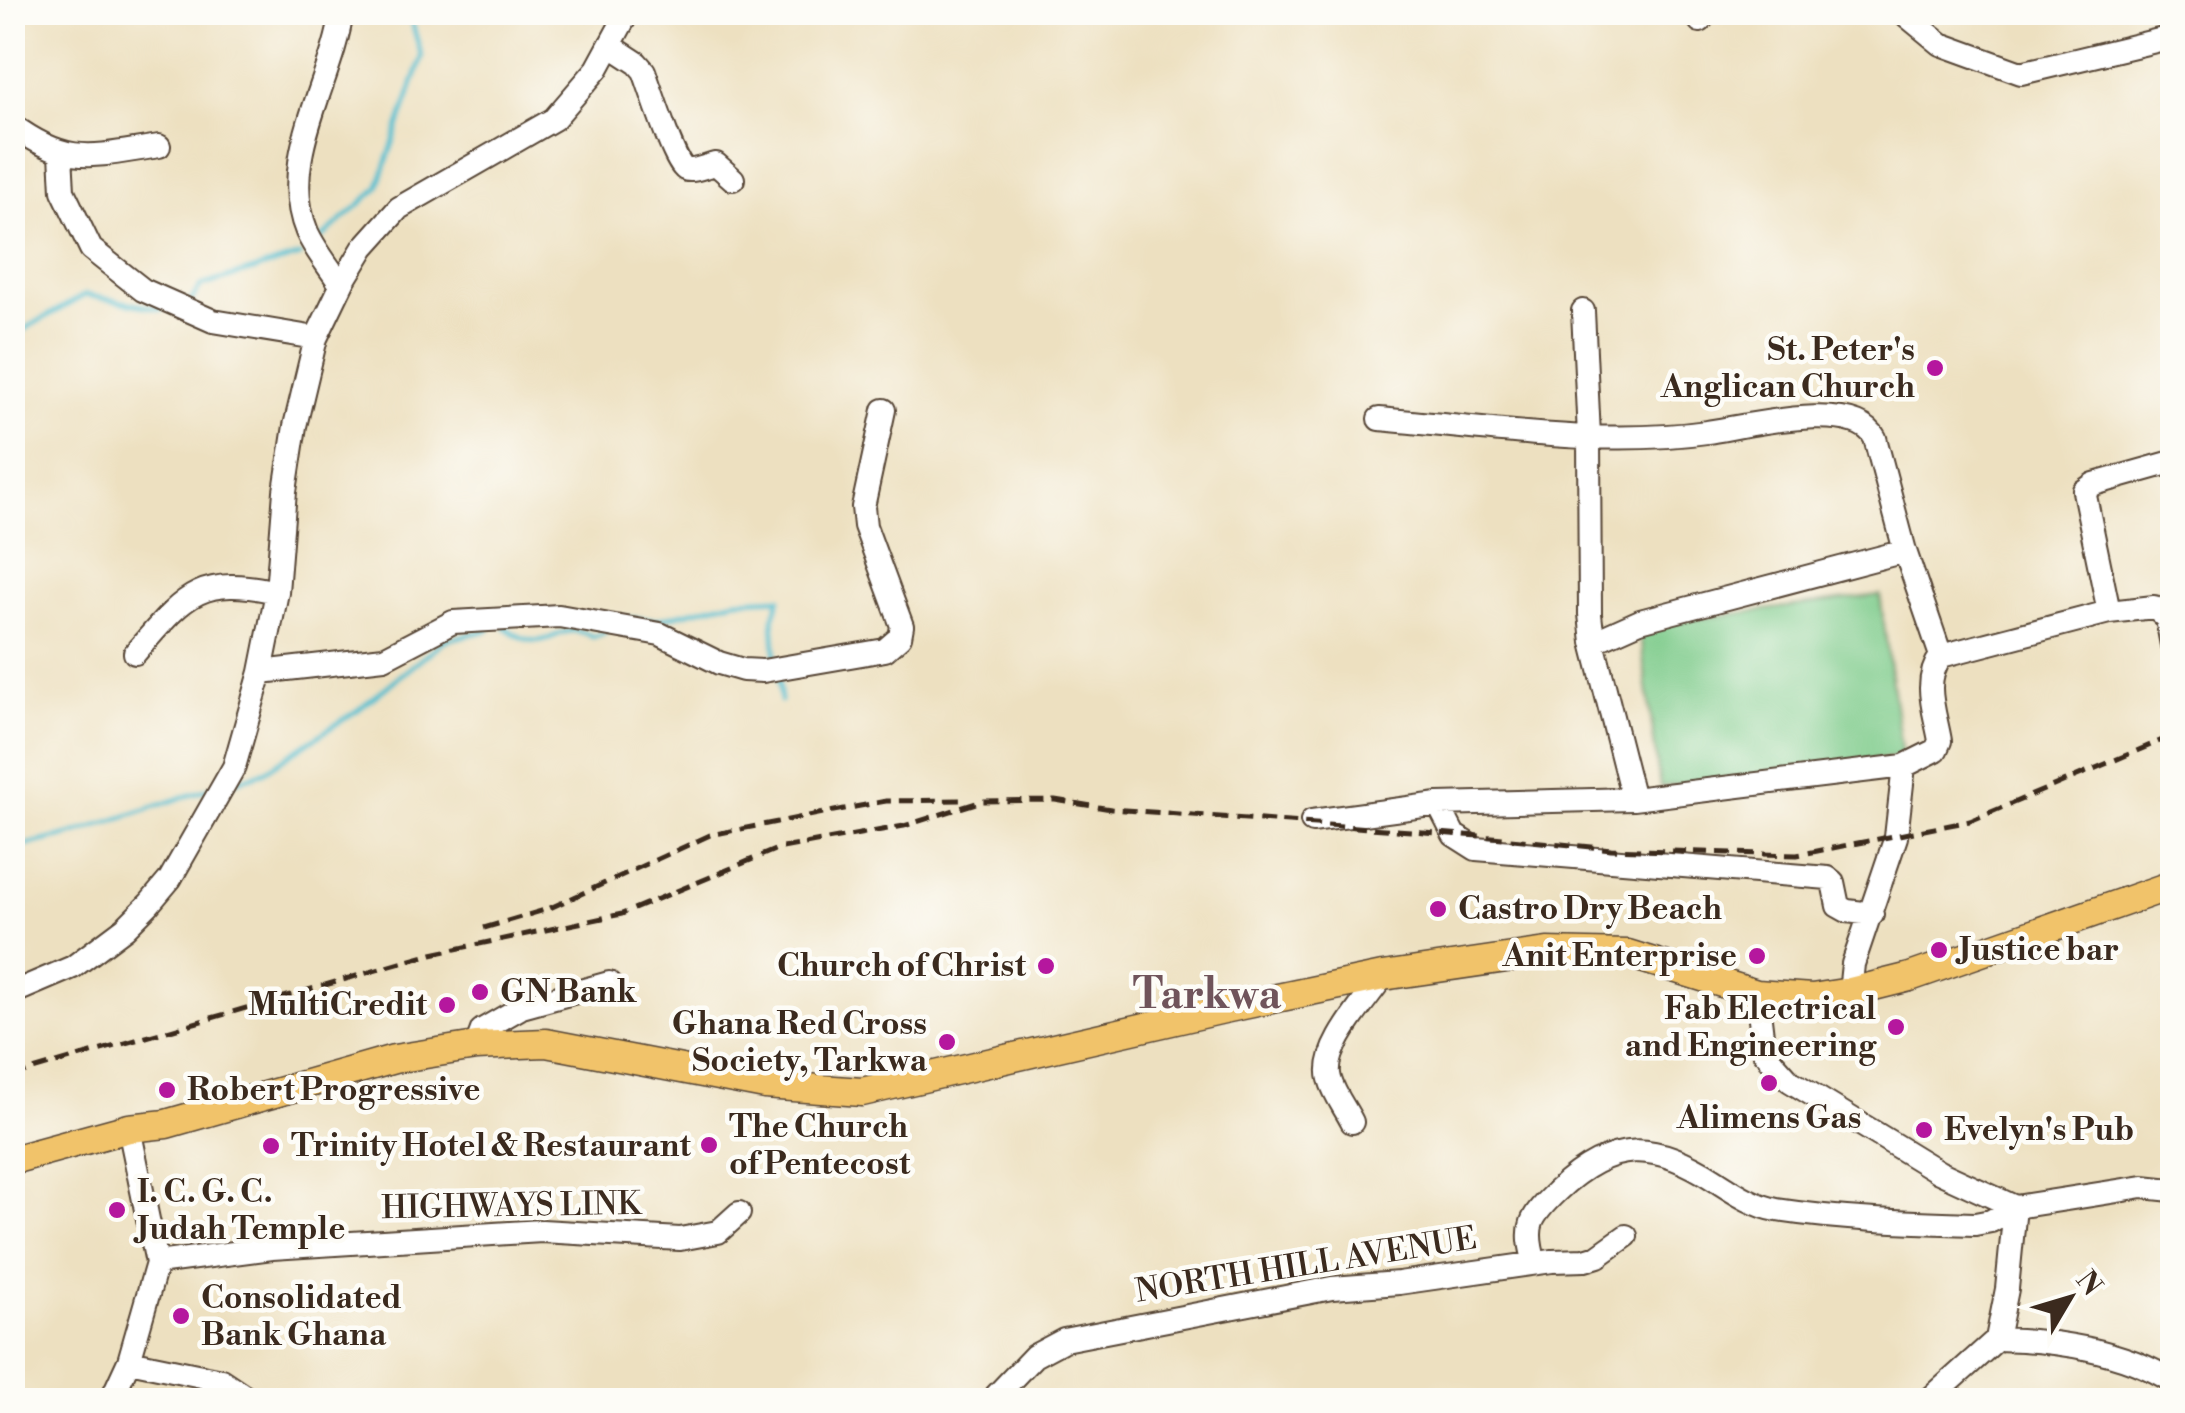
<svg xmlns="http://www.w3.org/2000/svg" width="2185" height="1413" viewBox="0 0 2185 1413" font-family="'Libre Bodoni',serif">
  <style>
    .green { fill: #7bca89; stroke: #5b7a54; stroke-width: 2.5 }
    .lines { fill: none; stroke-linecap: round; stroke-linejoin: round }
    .stream { stroke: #50bccc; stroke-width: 5 }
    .minor-casing { stroke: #564536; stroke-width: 26 }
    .major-casing { stroke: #564536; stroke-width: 31 }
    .minor { stroke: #fff; stroke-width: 22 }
    .major { stroke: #f1c36a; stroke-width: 28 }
    .rail { stroke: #3b2a1e; stroke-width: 5; stroke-dasharray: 15 8; stroke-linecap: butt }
    .poi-dot { fill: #b5179e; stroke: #fdfcf7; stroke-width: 4 }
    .labels { text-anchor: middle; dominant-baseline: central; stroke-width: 9; stroke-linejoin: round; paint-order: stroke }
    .poi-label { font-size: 32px; font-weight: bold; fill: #3b2a1e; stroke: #fdfcf7; text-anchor: start }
    .street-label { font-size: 32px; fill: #3b2a1e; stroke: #fdfcf7 }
    .district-label { font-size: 42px; font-weight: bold; fill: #70545b; stroke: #fdfcf7 }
  </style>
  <rect width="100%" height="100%" fill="#fdfcf7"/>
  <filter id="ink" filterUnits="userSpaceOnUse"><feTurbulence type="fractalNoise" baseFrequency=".01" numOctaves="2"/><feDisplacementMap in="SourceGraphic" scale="20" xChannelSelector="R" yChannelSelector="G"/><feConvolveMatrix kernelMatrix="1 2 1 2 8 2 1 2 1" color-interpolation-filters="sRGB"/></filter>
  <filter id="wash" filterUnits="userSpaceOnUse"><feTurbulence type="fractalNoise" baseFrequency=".0048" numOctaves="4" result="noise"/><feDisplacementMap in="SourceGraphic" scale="40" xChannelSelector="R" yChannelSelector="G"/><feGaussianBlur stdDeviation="2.25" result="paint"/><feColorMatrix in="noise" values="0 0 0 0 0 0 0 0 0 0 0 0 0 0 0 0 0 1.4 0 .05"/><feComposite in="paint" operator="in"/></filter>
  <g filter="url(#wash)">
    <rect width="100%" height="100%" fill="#ede0c0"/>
    <path class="green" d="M 1880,595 L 1902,756 L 1660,787 L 1639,626 Z"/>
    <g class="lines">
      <path class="stream" d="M 322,238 L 378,188 L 422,57 L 410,16 L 415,12
        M 188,305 L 201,286 L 300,256
        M 12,336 L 85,295 L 161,309
        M 625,618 L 656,620 L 736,600 L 780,598 L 773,619 L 776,663
        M 505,627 C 551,663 554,615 593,637 L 604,633
        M 778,674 L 781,701
        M 236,781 L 262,773 L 359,709 L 445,640 L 489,630
        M 12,848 L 69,835 L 211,788"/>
    </g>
  </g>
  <g filter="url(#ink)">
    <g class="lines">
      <defs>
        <path id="minor" d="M 1902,12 L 1941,44 L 2021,73 L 2172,37
          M 1700,21 L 1707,12
          M 611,46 L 637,63 L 644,71 C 650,87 674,163 685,169 C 692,173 708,165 716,164 L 733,179
          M 12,125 C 69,167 93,156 159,146
          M 61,154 L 63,191 L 91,249 L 143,290 L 213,321 L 316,338
          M 341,285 C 330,268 315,250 307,232 C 277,160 332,83 342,12
          M 1583,311 L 1589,436 L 1590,614 L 1593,642 L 1633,799
          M 1379,419 C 1487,428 1600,447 1707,432 C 1743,427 1855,398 1875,438 L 1905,551 L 1941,656 L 2109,612 L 2154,607 L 2167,619 L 2172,645
          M 2109,612 L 2084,491 L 2094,484 L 2172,462
          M 1593,642 L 1640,621 L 1905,551
          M 135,653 C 184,597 198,574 277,592
          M 261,672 L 384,658 L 453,622 L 559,616 L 660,634 L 719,663 L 743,670 L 763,671 L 885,650 L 900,637 L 902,626 L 865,526 L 863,507 L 884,410
          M 1438,804 L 1454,835 L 1476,849 L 1828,878 L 1833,882 L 1838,906 L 1847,911 L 1872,914
          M 1312,821 L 1438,804 L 1633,799 L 1904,766
          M 1850,992 L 1853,964 L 1896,837 L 1904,766 L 1936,750 L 1940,741 C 1935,711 1922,682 1941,656
          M 12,993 L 73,967 L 125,928 L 149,904 L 170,879 L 234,767 L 261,672 L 277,592 L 285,491 L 295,426 L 316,338 L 344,280 L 364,247 L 399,208 L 554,119 L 597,69 L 628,12
          M 1757,994 L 1764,1052 L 1790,1081 L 1939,1172 L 2015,1207
          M 476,1046 L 482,1030 L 522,1007 L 609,983
          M 1352,1122 C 1345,1108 1334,1094 1330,1079 C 1321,1049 1366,1001 1383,976
          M 157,1263 L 272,1248 L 542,1231 L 680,1239 L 718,1232 L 739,1213
          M 1535,1263 C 1524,1226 1530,1217 1557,1191 C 1612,1139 1655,1141 1715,1180 C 1734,1192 1754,1206 1777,1210 C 1842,1220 1909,1222 1975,1224 L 1991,1221 L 2015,1207 L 2143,1187 L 2172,1190
          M 1997,1339 C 2055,1340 2123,1350 2172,1381
          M 129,1361 L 221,1380 L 251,1400
          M 111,1400 L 129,1361 L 157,1263 L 129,1128
          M 992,1400 L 1034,1356 L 1064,1340 L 1332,1288 L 1399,1283 L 1552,1261 L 1585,1260 L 1598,1256 L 1626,1236
          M 1929,1400 L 1997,1339 L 2007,1289 L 2015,1207"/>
        <path id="major" d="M 12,1160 L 129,1128 L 166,1124 L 394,1059 L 476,1046 L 546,1043 L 765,1085 L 862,1092 L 1224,1009 L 1383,976 L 1547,952 L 1628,954 L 1757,994 L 1812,998 L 1850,992 L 1910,977 L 2172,885"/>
      </defs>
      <use href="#minor" class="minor-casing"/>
      <use href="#major" class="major-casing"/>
      <use href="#minor" class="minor"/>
      <use href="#major" class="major"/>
      <path class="rail" d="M 484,928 L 548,909 L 710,835 L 886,801 L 967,800
        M 12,1076 L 432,954 L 622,914 L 777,849 L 904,826 L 982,801 L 1055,800 L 1111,809 L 1492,837 L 1611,849 L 1797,855 L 1970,821 L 2172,736"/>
    </g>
  </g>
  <g class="poi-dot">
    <circle cx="1935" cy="368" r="10"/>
    <circle cx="1438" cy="909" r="10"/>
    <circle cx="1939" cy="950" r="10"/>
    <circle cx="1757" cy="956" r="10"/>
    <circle cx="1046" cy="966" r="10"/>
    <circle cx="480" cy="992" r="10"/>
    <circle cx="447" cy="1005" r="10"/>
    <circle cx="1896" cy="1027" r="10"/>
    <circle cx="947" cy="1042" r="10"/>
    <circle cx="1769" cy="1083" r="10"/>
    <circle cx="167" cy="1090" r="10"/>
    <circle cx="1924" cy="1130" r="10"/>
    <circle cx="709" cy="1145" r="10"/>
    <circle cx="271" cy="1146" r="10"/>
    <circle cx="117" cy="1210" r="10"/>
    <circle cx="181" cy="1316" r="10"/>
  </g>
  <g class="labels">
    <g class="poi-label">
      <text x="1915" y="350" text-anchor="end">St. Peter's<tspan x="1915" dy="37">Anglican Church</tspan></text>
      <text x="1458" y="909">Castro Dry Beach</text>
      <text x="1959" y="950">Justice bar</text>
      <text x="1737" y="956" text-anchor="end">Anit Enterprise</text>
      <text x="1026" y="966" text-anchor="end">Church of Christ</text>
      <text x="500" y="992">GN Bank</text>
      <text x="427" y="1005" text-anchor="end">MultiCredit</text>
      <text x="1876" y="1009" text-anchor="end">Fab Electrical<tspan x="1876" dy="37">and Engineering</tspan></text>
      <text x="927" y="1024" text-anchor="end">Ghana Red Cross<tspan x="927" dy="37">Society, Tarkwa</tspan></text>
      <text x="187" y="1090">Robert Progressive</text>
      <text x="1769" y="1118" text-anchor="middle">Alimens Gas</text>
      <text x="729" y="1127">The Church<tspan x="729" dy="37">of Pentecost</tspan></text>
      <text x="1944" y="1130">Evelyn's Pub</text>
      <text x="291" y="1146">Trinity Hotel &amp; Restaurant</text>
      <text x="137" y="1192">I. C. G. C.<tspan x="137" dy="37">Judah Temple</tspan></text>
      <text x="201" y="1298">Consolidated<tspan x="201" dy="37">Bank Ghana</tspan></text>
    </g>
    <g class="street-label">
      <text transform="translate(511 1206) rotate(-1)">HIGHWAYS LINK</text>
      <text transform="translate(1306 1265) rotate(-9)">NORTH HILL AVENUE</text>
    </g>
    <g class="district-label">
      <text x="1207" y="995">Tarkwa</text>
    </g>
  </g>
  <rect width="2185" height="1413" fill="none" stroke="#fdfcf7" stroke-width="50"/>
  <g transform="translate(2070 1298) rotate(52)" stroke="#fdfcf7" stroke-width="8" paint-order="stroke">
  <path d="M0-8L18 38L0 25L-18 38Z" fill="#3b2a1e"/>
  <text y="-15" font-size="28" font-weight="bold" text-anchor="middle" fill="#3b2a1e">N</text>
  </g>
</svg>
